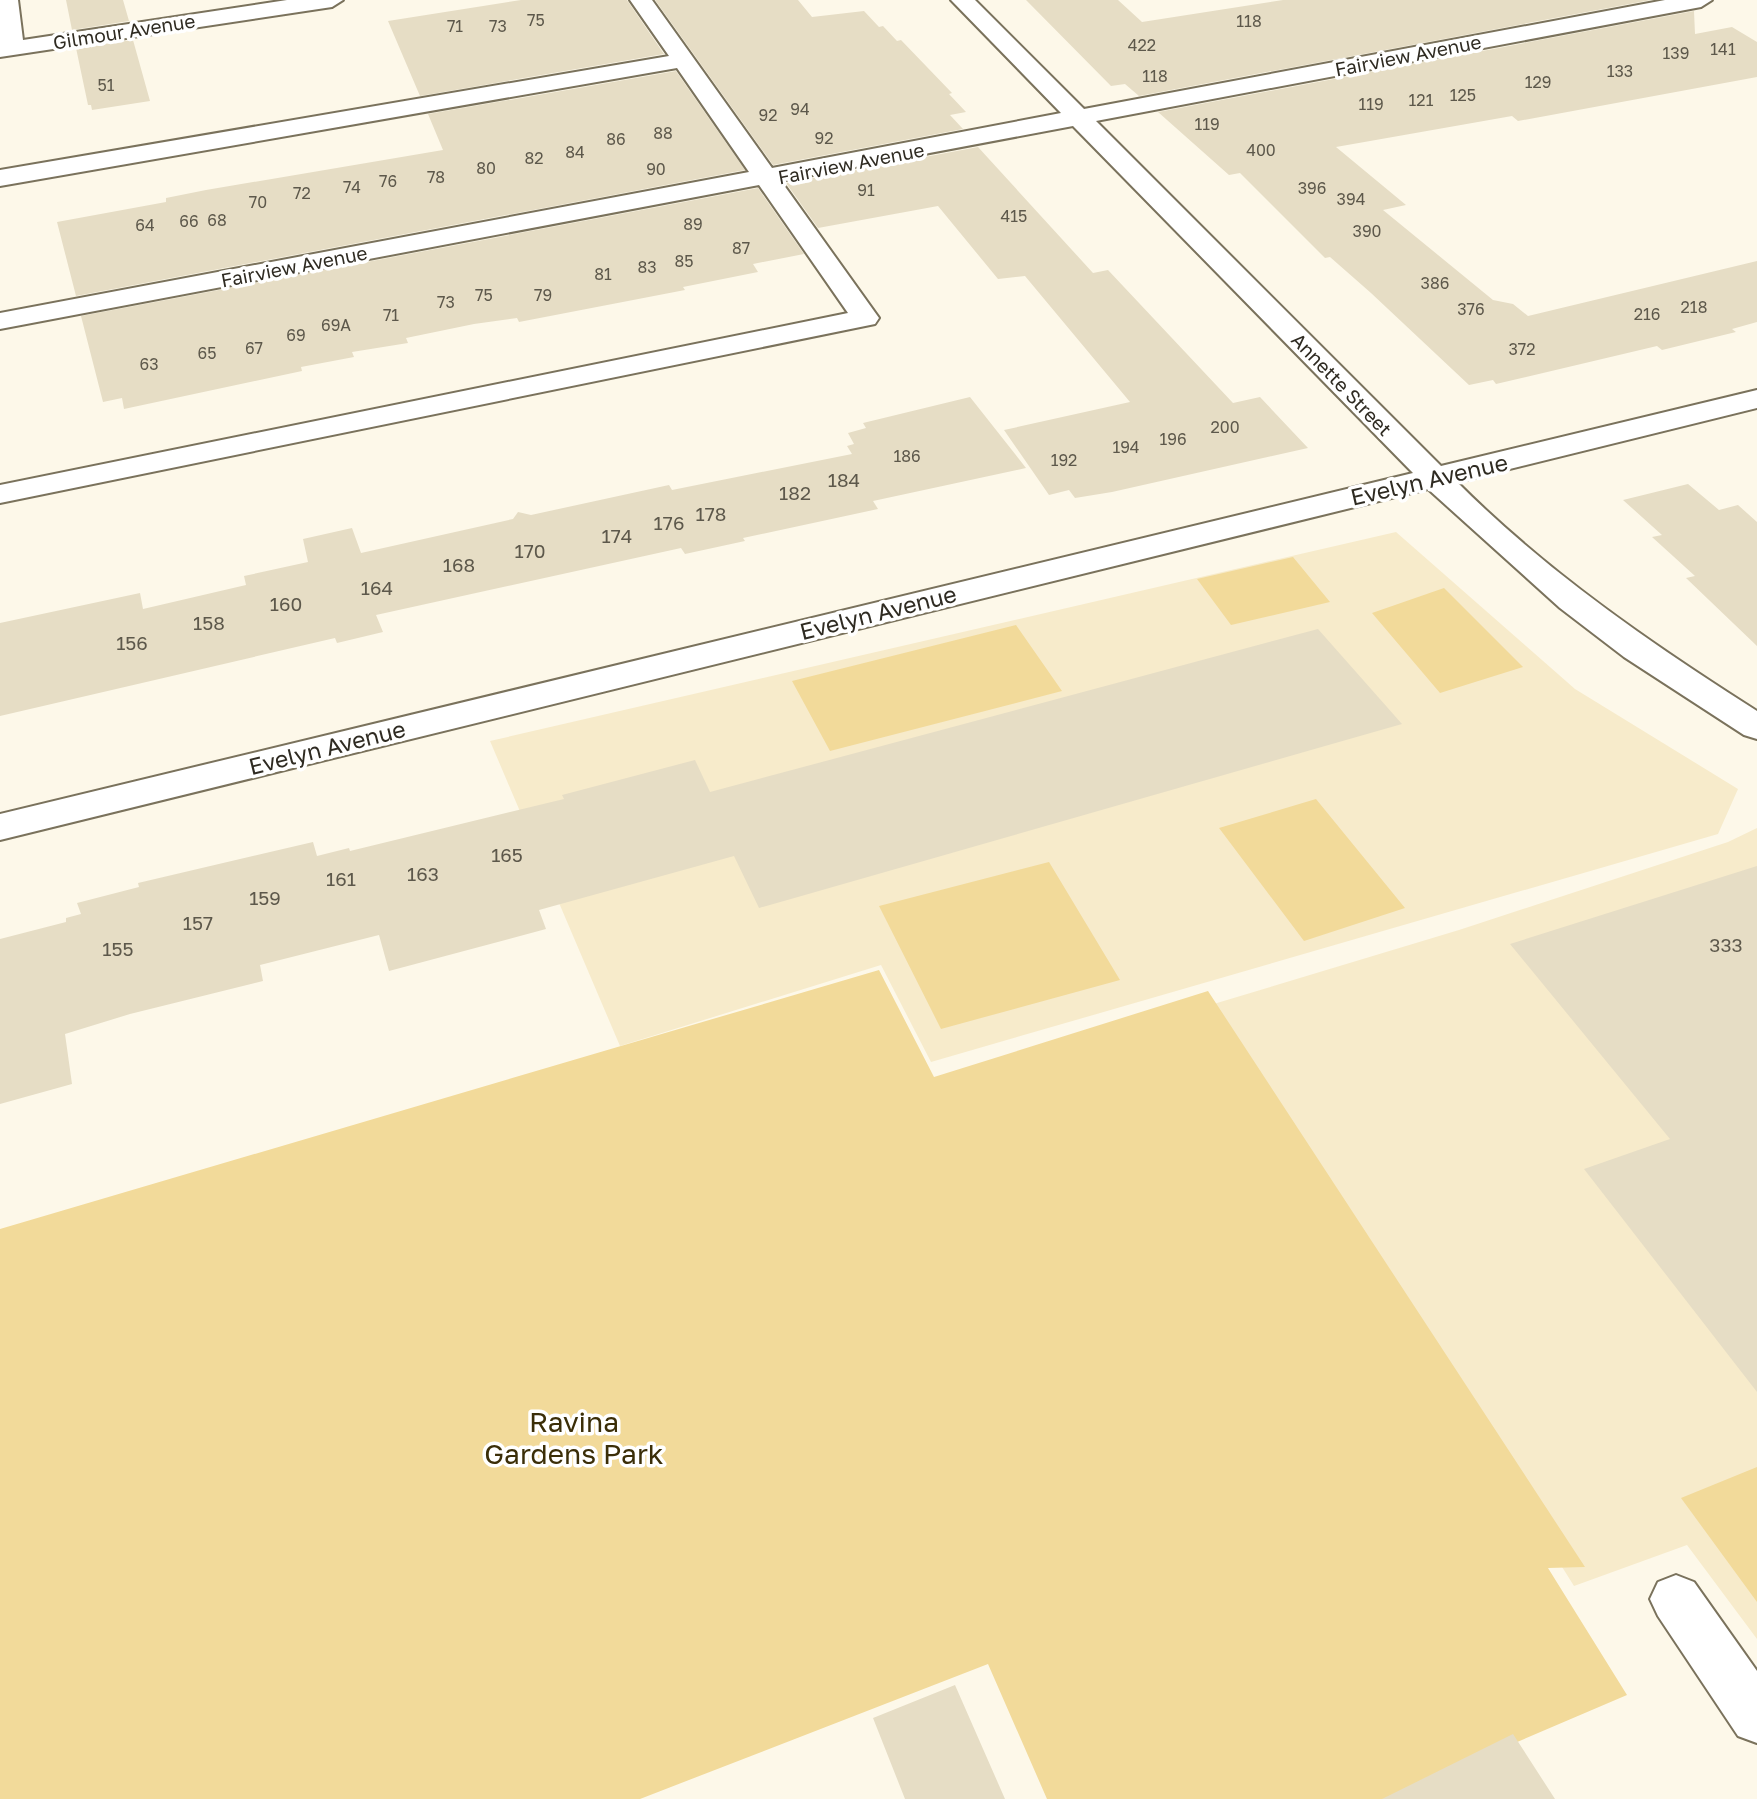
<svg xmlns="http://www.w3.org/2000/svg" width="1757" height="1799" viewBox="0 0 1757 1799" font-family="'Golos Text',sans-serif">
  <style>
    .built { fill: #f7ebcb }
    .green { fill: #f2da9a }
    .building { fill: #e6ddc5 }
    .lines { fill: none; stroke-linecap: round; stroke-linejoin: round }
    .minor-casing { stroke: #7a725c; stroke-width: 4 }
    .minor { fill: #fff; fill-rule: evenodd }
    .labels { text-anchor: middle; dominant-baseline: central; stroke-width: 7; stroke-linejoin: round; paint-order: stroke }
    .far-number-label { font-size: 16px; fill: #5d584b }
    .far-street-label { font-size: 19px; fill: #2f2b22; stroke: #fff }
    .number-label { font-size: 19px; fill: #5d584b }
    .street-label { font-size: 23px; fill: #2f2b22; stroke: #fff }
    .near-park-label { font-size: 28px; fill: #3b2e08; stroke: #fff }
  </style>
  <rect width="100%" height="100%" fill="#fdf8e9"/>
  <path class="built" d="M 1396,532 L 1575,689 L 1738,789 L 1718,834 L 931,1062 L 881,965 L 620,1046 L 490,741 Z
    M 1757,828 L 1757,1639 L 1687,1545 L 1574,1586 L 1344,1219 L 1207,1006 L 1459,930 L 1728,842 Z"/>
  <path class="green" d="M 1293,557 L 1330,602 L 1231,625 L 1197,579 Z
    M 1444,588 L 1523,667 L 1440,693 L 1372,613 Z
    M 1016,625 L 1062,691 L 830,751 L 792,681 Z
    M 1316,799 L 1405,908 L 1304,941 L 1219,828 Z
    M 1049,862 L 1120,980 L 941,1029 L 879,906 Z
    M 879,970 L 934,1077 L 1208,991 L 1585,1567 L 1548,1568 L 1627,1695 L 1384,1799 L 1047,1799 L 988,1664 L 640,1799 L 0,1799 L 0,1229 Z
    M 1757,1467 L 1757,1602 L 1681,1498 Z"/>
  <path class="building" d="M 66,0 L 123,0 L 129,21 L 72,30 Z
    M 521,0 L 627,0 L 664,54 L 420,96 L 388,21 Z
    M 655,0 L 798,0 L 812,17 L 864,11 L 879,27 L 883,26 L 897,41 L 901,40 L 952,93 L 949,94 L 966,112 L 950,115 L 963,129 L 773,165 Z
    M 1026,0 L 1118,0 L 1142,22 L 1283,0 L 1651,0 L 1139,96 L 1125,84 L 1111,86 Z
    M 1694,11 L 1695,34 L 1732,27 L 1757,42 L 1757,77 L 1518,121 L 1512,116 L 1336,147 L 1406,205 L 1383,210 L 1493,300 L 1513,304 L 1528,316 L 1757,261 L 1757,322 L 1732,329 L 1736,332 L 1662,350 L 1657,346 L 1496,384 L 1493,380 L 1469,385 L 1371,293 L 1330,257 L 1325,258 L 1240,173 L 1229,175 L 1158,112 Z
    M 133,40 L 150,101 L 92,110 L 91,105 L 88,105 L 76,48 Z
    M 676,71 L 745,170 L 76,296 L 57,222 L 166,202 L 166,198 L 206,190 L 443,150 L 428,114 Z
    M 978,147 L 1093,273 L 1108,270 L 1233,403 L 1260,397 L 1308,448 L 1112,492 L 1075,498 L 1069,490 L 1049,495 L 1004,430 L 1130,402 L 1025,276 L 998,279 L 938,206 L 818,228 L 786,183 Z
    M 758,188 L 804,254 L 753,264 L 758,272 L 683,287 L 685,290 L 519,322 L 517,318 L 474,324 L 406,338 L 408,343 L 352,352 L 354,357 L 301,367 L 302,371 L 124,409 L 122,398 L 103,402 L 81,316 Z
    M 970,397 L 1026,468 L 873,501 L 878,509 L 743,538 L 745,541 L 685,554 L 681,548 L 376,615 L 383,632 L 337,643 L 335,638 L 0,716 L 0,623 L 140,593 L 143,609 L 246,585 L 244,576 L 308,562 L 303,539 L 352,528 L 361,553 L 513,519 L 518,512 L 531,515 L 669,485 L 672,490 L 852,454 L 847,446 L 854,444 L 848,433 L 866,428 L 863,423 Z
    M 1688,484 L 1719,510 L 1738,505 L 1757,522 L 1757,646 L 1686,578 L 1695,576 L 1652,537 L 1662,535 L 1623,500 Z
    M 1318,629 L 1402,724 L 759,908 L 734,856 L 539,910 L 546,929 L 389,971 L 379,935 L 260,965 L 263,981 L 130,1014 L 65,1034 L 72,1084 L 0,1104 L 0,939 L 66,922 L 66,918 L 81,914 L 77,903 L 139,887 L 138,883 L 313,842 L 317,856 L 349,848 L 350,851 L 564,799 L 562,795 L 695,760 L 710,792 Z
    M 1757,866 L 1757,1392 L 1584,1169 L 1670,1139 L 1510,944 Z
    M 955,1685 L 1005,1799 L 905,1799 L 873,1718 Z
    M 1513,1734 L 1555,1799 L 1382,1799 Z"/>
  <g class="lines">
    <defs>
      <path id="minor" d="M 0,0 L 18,0 L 23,40 L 287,0 L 343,0 L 332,7 L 0,57 Z
        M 630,0 L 652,0 L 772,168 L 1061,113 L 951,0 L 975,0 L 1084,109 L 1665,0 L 1712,0 L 1701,7 L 1096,121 L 1441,466 L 1757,390 L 1757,408 L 1457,482 C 1547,572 1650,643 1757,711 L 1757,739 L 1744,735 L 1624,657 L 1560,608 L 1428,489 L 0,840 L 0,814 L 1413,473 L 1073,126 L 781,181 L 879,318 L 875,324 L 0,503 L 0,485 L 848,313 L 759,185 L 0,329 L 0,313 L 749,172 L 677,68 L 0,186 L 0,170 L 669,56 Z
        M 1676,1575 L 1694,1582 L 1757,1671 L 1757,1743 L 1738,1736 L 1658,1616 L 1650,1599 L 1658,1582 Z"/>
    </defs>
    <use href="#minor" class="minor-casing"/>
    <use href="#minor" class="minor"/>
  </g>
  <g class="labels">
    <g class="far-number-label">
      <text x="536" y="20">75</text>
      <text x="1249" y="21">118</text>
      <text x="455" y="26">71</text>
      <text x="498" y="26">73</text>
      <text x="1142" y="45">422</text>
      <text x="1723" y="49">141</text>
      <text x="1676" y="53">139</text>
      <text x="1620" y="71">133</text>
      <text x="1155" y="76">118</text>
      <text x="1538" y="82">129</text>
      <text x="106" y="85">51</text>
      <text x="1463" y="95">125</text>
      <text x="1421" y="100">121</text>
      <text x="1371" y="104">119</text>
      <text x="800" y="109">94</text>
      <text x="768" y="115">92</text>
      <text x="1207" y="124">119</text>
      <text x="663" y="133">88</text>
      <text x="824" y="138">92</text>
      <text x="616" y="139">86</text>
      <text x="1261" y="150">400</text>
      <text x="575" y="152">84</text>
      <text x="534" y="158">82</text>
      <text x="486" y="168">80</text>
      <text x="656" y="169">90</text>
      <text x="436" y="177">78</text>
      <text x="388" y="181">76</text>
      <text x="352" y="187">74</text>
      <text x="1312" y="188">396</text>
      <text x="866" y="190">91</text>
      <text x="302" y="193">72</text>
      <text x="1351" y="199">394</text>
      <text x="258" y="202">70</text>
      <text x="1014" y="216">415</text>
      <text x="217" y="220">68</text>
      <text x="189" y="221">66</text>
      <text x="693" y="224">89</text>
      <text x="145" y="225">64</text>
      <text x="1367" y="231">390</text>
      <text x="741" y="248">87</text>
      <text x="684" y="261">85</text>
      <text x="647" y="267">83</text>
      <text x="603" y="274">81</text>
      <text x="1435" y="283">386</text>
      <text x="484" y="295">75</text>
      <text x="543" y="295">79</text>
      <text x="446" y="302">73</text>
      <text x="1694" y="307">218</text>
      <text x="1471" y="309">376</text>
      <text x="1647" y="314">216</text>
      <text x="391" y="315">71</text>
      <text x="336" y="325">69A</text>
      <text x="296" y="335">69</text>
      <text x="254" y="348">67</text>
      <text x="1522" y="349">372</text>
      <text x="207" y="353">65</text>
      <text x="149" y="364">63</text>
      <text x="1225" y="427">200</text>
      <text x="1173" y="439">196</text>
      <text x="1126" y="447">194</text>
      <text x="907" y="456">186</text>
      <text x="1064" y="460">192</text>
    </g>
    <g class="far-street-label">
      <text transform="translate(124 31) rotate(-9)">Gilmour Avenue</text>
      <text transform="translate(1408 55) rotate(-11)">Fairview Avenue</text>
      <text transform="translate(851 163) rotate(-11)">Fairview Avenue</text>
      <text transform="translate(294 266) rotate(-11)">Fairview Avenue</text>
      <text transform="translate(1342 384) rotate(46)">Annette Street</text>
    </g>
    <g class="number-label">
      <text x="844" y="479">184</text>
      <text x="795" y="492">182</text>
      <text x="711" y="513">178</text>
      <text x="669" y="522">176</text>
      <text x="617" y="535">174</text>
      <text x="530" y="550">170</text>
      <text x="459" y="564">168</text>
      <text x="377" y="587">164</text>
      <text x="286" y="603">160</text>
      <text x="209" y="622">158</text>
      <text x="132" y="642">156</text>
      <text x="507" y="854">165</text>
      <text x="423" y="873">163</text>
      <text x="341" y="878">161</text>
      <text x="265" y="897">159</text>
      <text x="198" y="922">157</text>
      <text x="1726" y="944">333</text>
      <text x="118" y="948">155</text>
    </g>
    <g class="street-label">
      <text transform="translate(1429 479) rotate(-13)">Evelyn Avenue</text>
      <text transform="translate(878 612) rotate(-14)">Evelyn Avenue</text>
      <text transform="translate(327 747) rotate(-14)">Evelyn Avenue</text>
    </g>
    <g class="near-park-label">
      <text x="574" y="1421">Ravina<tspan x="574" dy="32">Gardens Park</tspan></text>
    </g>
  </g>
</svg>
